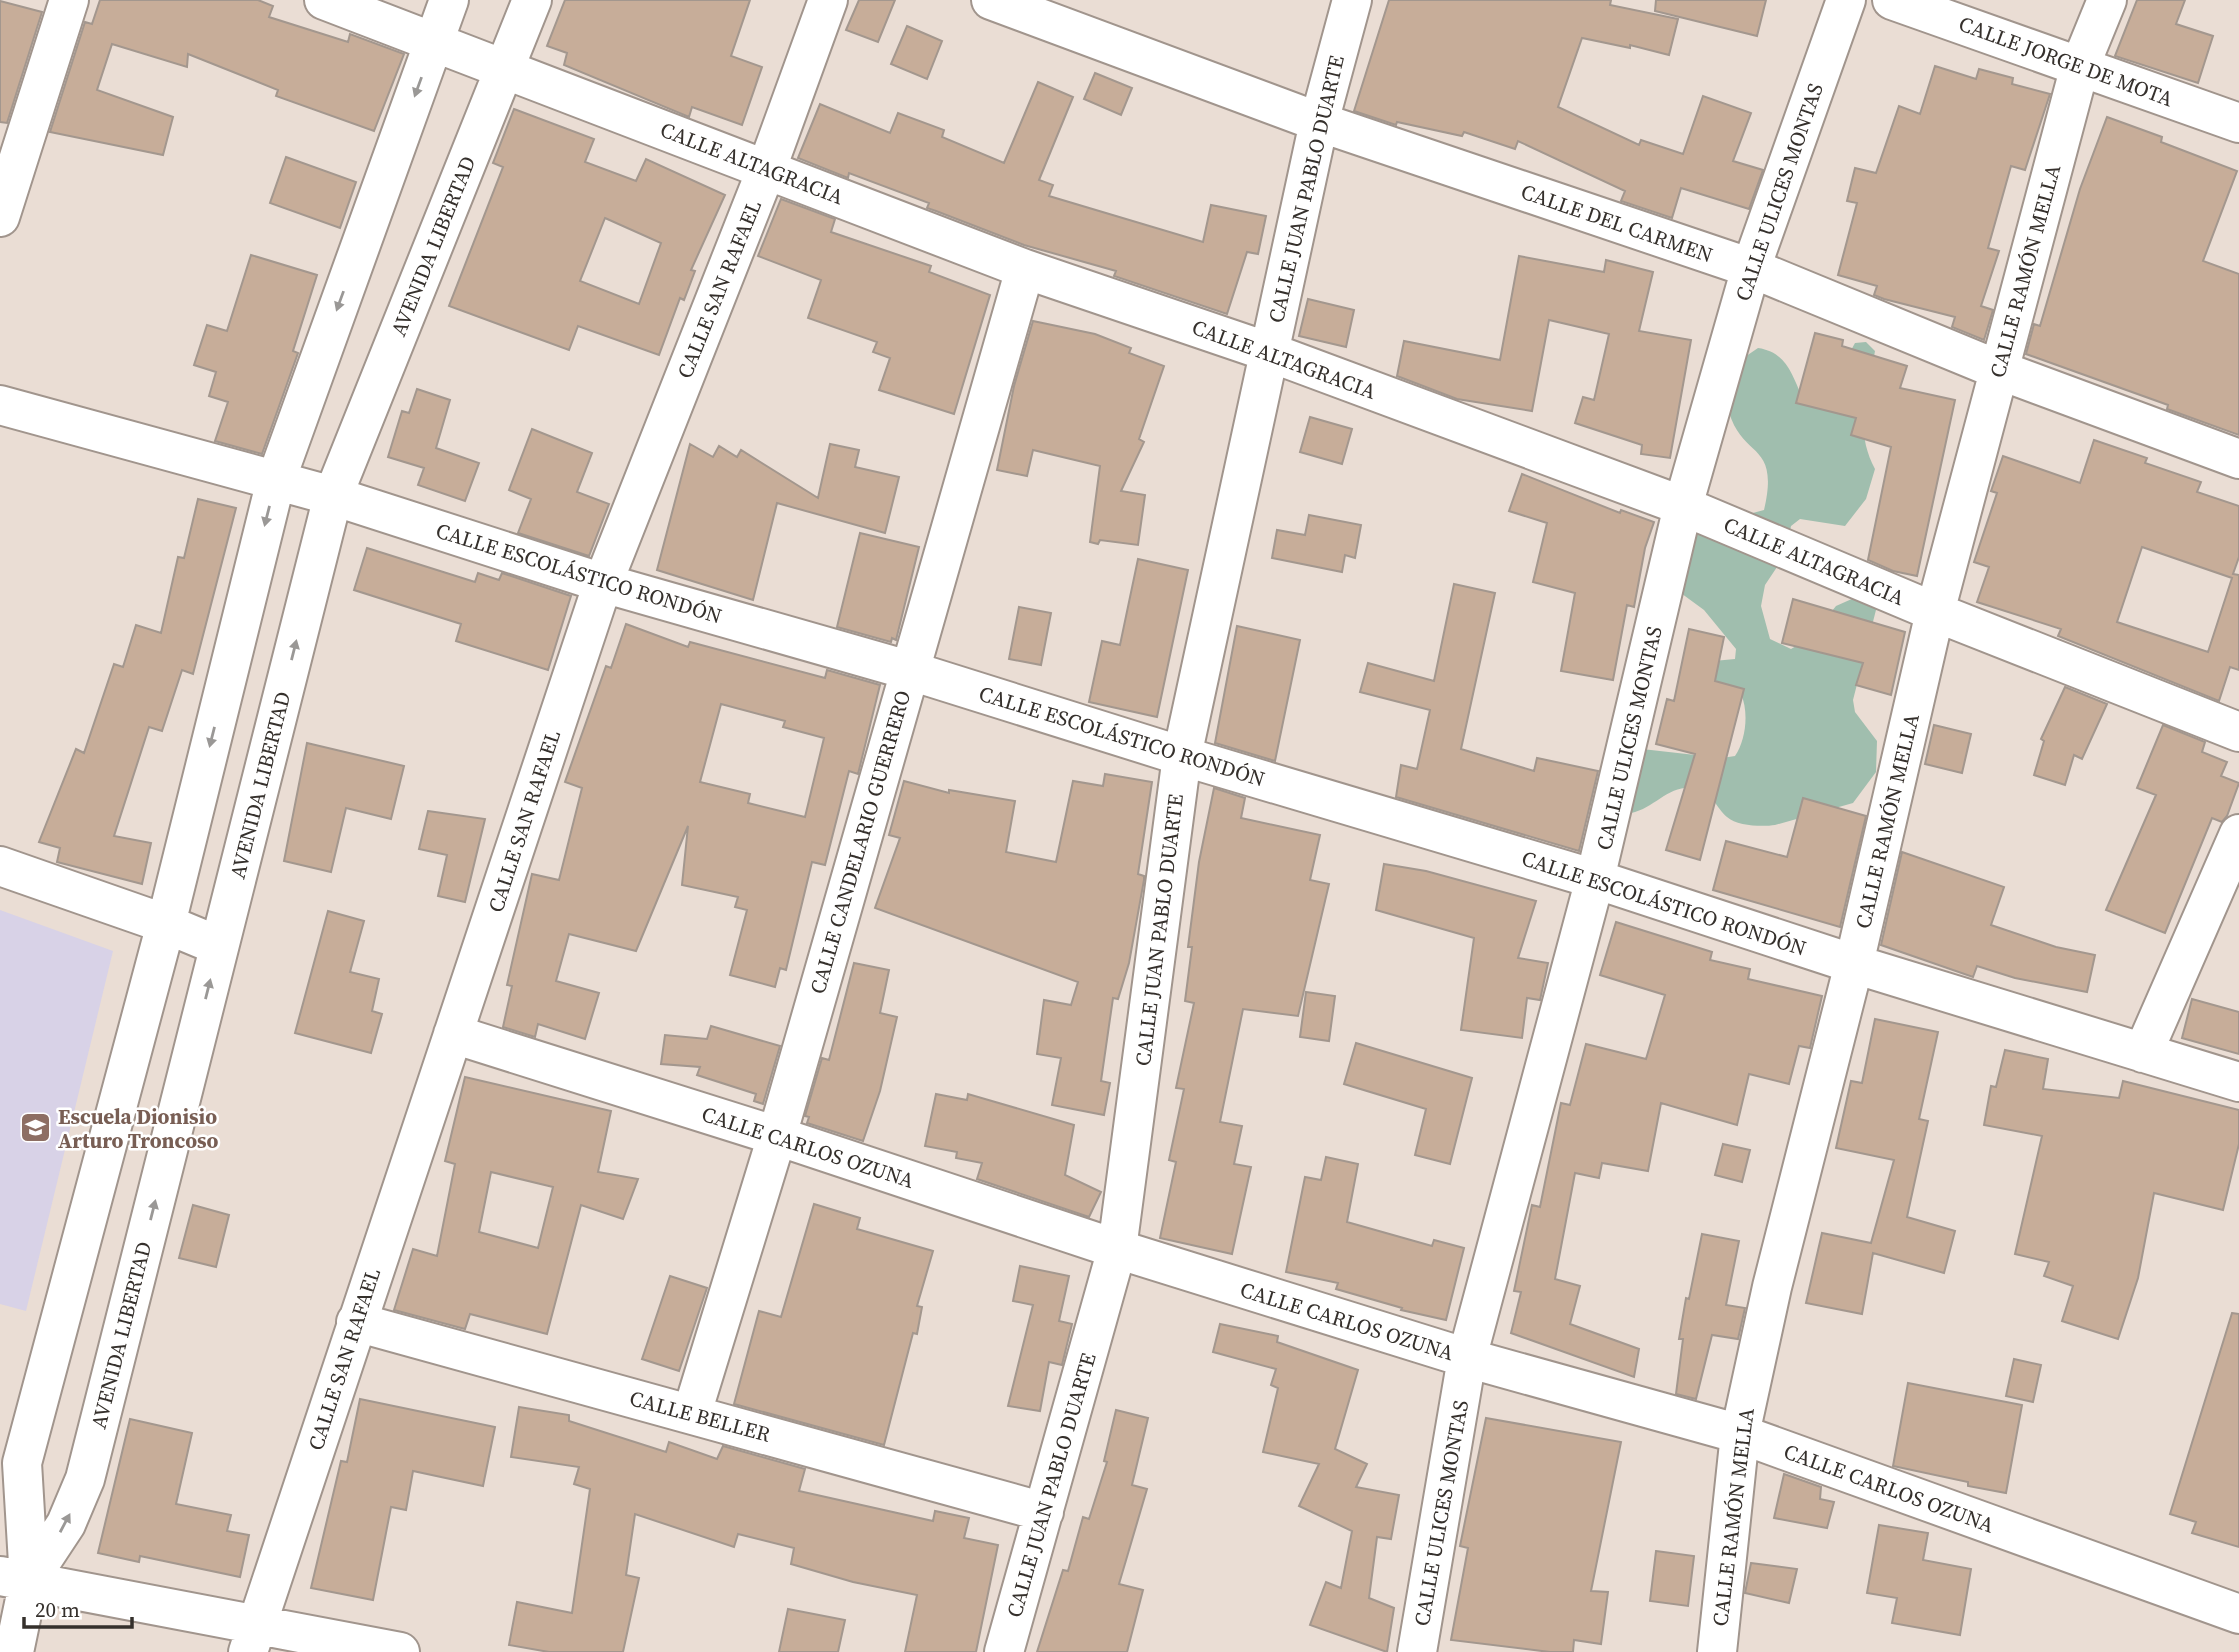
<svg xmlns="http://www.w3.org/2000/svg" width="2239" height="1652" viewBox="0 0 2239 1652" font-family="'Source Serif 4',serif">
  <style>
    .education { fill: #d8d2e7 }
    .green { fill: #a0beae }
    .building { fill: #c7ad99; stroke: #a3978e; stroke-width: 2; fill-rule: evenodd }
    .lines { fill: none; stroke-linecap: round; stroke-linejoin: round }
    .minor-casing { stroke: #a1958d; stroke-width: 42 }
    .minor { stroke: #fff; stroke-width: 38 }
    .oneway { fill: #9a9896 }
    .labels { text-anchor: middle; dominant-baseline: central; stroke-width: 5; stroke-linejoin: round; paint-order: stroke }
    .street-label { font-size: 21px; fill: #35302c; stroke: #fff }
    .education-label { font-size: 21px; font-weight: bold; fill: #785e54; stroke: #fff; text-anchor: start }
  </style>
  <rect width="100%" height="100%" fill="#eaddd4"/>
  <path class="education" d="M 0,910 L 113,951 L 26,1311 L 0,1304 Z"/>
  <path class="green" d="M 1866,342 L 1875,351 C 1868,394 1853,428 1875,469 L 1866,499 L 1845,526 L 1800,519 L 1791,526 L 1785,555 L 1765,585 L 1761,606 L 1770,639 L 1791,649 L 1811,637 L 1836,606 L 1854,598 L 1877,606 L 1853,700 L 1855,712 L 1877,741 L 1876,772 L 1853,803 L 1775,825 C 1762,827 1737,826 1727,817 C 1716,808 1712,791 1696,788 C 1668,784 1656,808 1631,813 L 1627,792 L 1642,749 L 1722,758 L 1735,756 C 1746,740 1749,712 1741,694 L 1709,682 L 1703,662 L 1735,659 L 1736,649 L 1704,610 L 1674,588 L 1693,529 L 1764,510 C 1780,441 1743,460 1729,412 C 1725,399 1733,377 1736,363 L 1758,348 C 1786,352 1792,374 1802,397 L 1831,387 L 1855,343 Z"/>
  <path class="building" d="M 100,0 L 258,0 L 273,6 L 269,17 L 348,42 L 350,34 L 404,54 L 374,131 L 276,96 L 278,90 L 188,54 L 187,67 L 112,44 L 97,90 L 173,117 L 163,155 L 50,132 L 85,22 L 92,24 Z
    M 565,0 L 750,0 L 731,56 L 762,67 L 742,125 L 692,107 L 689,117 L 564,65 L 567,53 L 547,46 Z
    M 859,0 L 895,0 L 878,42 L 846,30 Z
    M 1389,0 L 1611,0 L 1610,5 L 1678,19 L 1669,55 L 1630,45 L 1630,48 L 1582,38 L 1558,107 L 1639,145 L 1641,140 L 1683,154 L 1703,96 L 1751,113 L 1733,161 L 1763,170 L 1749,209 L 1681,188 L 1672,218 L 1621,201 L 1625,191 L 1518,141 L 1515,149 L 1464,132 L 1462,136 L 1397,122 L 1396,125 L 1354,111 Z
    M 1656,0 L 1766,0 L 1757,36 L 1655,11 Z
    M 2137,0 L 2185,0 L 2176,24 L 2213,36 L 2198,83 L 2115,56 Z
    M 0,1 L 42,12 L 7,123 L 0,122 Z
    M 907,26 L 942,41 L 927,79 L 891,64 Z
    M 1935,66 L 1976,79 L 1979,69 L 2013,78 L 2012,84 L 2050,94 L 2025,170 L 2011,166 L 1988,248 L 1999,251 L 1981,306 L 1993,310 L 1984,340 L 1952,327 L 1955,317 L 1884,299 L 1874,295 L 1877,286 L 1838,275 L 1857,203 L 1847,201 L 1855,168 L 1876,173 L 1899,106 L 1920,114 Z
    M 1095,73 L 1132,88 L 1121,115 L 1084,99 Z
    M 1038,82 L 1073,97 L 1039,180 L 1053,185 L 1049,196 L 1203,242 L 1211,205 L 1266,216 L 1258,254 L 1247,252 L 1227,314 L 1114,276 L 1116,271 L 1024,245 L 936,211 L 927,208 L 929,203 L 849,173 L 848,178 L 798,158 L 820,104 L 890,133 L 898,113 L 944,130 L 942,137 L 1004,163 Z
    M 514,109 L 594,139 L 585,162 L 636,181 L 646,159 L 725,195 L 691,270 L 695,271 L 684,300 L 680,298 L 659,355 L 578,326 L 569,350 L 449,306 L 503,167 L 493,163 ZM 605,218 L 661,243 L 639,304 L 580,281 Z
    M 2107,117 L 2162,137 L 2161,142 L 2237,171 L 2203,261 L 2239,274 L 2239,435 L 2167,409 L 2168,405 L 2026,354 L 2034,324 L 2040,326 L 2080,189 Z
    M 286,157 L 356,182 L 340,228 L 270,203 Z
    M 781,199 L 835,219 L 831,232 L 931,266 L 929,272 L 990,295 L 954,414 L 879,390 L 890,358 L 873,352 L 877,342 L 808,318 L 821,280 L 758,256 Z
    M 251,255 L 317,275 L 293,351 L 298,353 L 262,454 L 215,441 L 228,402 L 209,396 L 216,372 L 194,365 L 207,325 L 227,331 Z
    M 1519,256 L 1604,272 L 1606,260 L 1653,272 L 1639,331 L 1691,340 L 1670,458 L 1641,454 L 1642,445 L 1575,423 L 1583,397 L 1594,400 L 1609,334 L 1549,320 L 1532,411 L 1457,399 L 1397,376 L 1404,341 L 1500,360 Z
    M 1308,299 L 1354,310 L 1346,347 L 1299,336 Z
    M 1033,321 L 1095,334 L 1131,348 L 1129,353 L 1164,366 L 1139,439 L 1144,442 L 1121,491 L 1145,495 L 1138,545 L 1100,540 L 1098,544 L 1090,542 L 1100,466 L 1033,450 L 1027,476 L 997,470 L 1014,386 Z
    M 1815,333 L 1843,340 L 1842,346 L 1907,366 L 1900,388 L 1955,400 L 1917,576 L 1893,571 L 1868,560 L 1891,447 L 1851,435 L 1856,418 L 1796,403 Z
    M 417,389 L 450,400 L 436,448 L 479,463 L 465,501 L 418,485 L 424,468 L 388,457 L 402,411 L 409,413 Z
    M 1310,417 L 1352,429 L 1342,464 L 1300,452 Z
    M 532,429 L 592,453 L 577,492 L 609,504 L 589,556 L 518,533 L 531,499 L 509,490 Z
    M 2094,440 L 2147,458 L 2145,463 L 2201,482 L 2197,492 L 2239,506 L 2239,557 L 2233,574 L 2239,575 L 2239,670 L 2230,667 L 2219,701 L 2058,636 L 2061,629 L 1977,602 L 1989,567 L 1974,562 L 1997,493 L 1991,491 L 2003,456 L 2080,483 ZM 2142,547 L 2232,578 L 2208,652 L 2117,622 Z
    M 690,444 L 713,457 L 719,446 L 737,457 L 741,450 L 818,498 L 830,444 L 859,450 L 855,467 L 899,477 L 885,533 L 777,503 L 753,600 L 657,570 Z
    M 1522,474 L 1620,513 L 1621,510 L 1654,522 L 1645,548 L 1634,607 L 1627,605 L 1613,680 L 1561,671 L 1575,593 L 1533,582 L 1547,523 L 1509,511 Z
    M 198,499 L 236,508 L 193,674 L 182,670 L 162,731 L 149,727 L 114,836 L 151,843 L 142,884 L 57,862 L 60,848 L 39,842 L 76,749 L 84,753 L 114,664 L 123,667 L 136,625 L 161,633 L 178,557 L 184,558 Z
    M 1309,515 L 1361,525 L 1355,558 L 1345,555 L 1342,572 L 1272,558 L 1277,530 L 1305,535 Z
    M 860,533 L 919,547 L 896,640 L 892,638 L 891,642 L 837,627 Z
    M 367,548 L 475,582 L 478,573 L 499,580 L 502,573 L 571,596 L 548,670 L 456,641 L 461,624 L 354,590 Z
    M 1138,559 L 1188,570 L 1157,717 L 1089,702 L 1102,641 L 1120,645 Z
    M 1454,584 L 1495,593 L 1461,749 L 1534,771 L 1537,758 L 1598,771 L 1579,851 L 1396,797 L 1401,765 L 1417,769 L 1430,710 L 1360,692 L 1368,663 L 1434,681 Z
    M 1793,599 L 1905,632 L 1891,695 L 1856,685 L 1863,663 L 1782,643 Z
    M 1019,607 L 1051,613 L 1041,665 L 1009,659 Z
    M 626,624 L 688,647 L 690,642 L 825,678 L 827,670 L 880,685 L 858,774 L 849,771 L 825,865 L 812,862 L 786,970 L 780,968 L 775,987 L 730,975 L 747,910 L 735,907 L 738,897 L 682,885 L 688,826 L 636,951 L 569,934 L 556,981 L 599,993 L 585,1039 L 538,1024 L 535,1037 L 503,1027 L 512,986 L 507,985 L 532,874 L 559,880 L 582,788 L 565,782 L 606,666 L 611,668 ZM 721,704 L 785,721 L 783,727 L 824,738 L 805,817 L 748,803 L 750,794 L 700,782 Z
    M 1237,626 L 1300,640 L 1275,761 L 1215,743 Z
    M 1689,629 L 1724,637 L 1715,681 L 1744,689 L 1700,860 L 1666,850 L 1695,754 L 1656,744 L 1667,699 L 1674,701 Z
    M 2065,687 L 2107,704 L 2082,759 L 2074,755 L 2065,785 L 2034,775 L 2044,741 L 2041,739 Z
    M 1934,725 L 1971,734 L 1962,773 L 1925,764 Z
    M 2163,725 L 2205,742 L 2202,752 L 2227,762 L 2221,776 L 2239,783 L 2227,816 L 2222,822 L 2212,818 L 2165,933 L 2106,910 L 2156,795 L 2137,788 Z
    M 307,743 L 404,766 L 391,819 L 346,808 L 331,872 L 284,861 Z
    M 1105,774 L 1152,782 L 1138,874 L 1144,876 L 1144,880 L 1129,963 L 1118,999 L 1113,998 L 1101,1081 L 1110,1083 L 1104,1115 L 1052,1105 L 1061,1058 L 1037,1054 L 1044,1000 L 1071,1005 L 1078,982 L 875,908 L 900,838 L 889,835 L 904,781 L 949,793 L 949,790 L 1015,801 L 1006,852 L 1056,862 L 1073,781 L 1103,786 Z
    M 1214,788 L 1245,798 L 1241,818 L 1320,835 L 1310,880 L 1329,884 L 1298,1016 L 1243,1009 L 1220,1122 L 1242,1126 L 1234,1164 L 1251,1167 L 1232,1254 L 1160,1238 L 1176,1162 L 1169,1160 L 1184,1089 L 1176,1088 L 1194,1003 L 1185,1001 L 1192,947 L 1188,947 L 1199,862 Z
    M 1803,798 L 1866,816 L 1840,927 L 1713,890 L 1726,841 L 1787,857 Z
    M 428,811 L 485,819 L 465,902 L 438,896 L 447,855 L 419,849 Z
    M 1902,852 L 2004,887 L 1991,925 L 2056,947 L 2095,955 L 2087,992 L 2015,978 L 1977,966 L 1973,977 L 1881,945 Z
    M 1384,864 L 1426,871 L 1536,901 L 1518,958 L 1548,963 L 1540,1000 L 1527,998 L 1522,1038 L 1461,1030 L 1474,938 L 1376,910 Z
    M 328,911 L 364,921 L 350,972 L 379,979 L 372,1011 L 382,1014 L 371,1053 L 295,1033 Z
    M 1616,922 L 1712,952 L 1710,960 L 1750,969 L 1748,979 L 1822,996 L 1810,1048 L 1799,1046 L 1789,1084 L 1749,1074 L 1737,1125 L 1661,1103 L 1648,1171 L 1602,1163 L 1599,1178 L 1575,1173 L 1555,1279 L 1580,1286 L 1570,1324 L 1639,1349 L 1634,1377 L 1511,1333 L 1521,1292 L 1514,1291 L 1532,1205 L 1540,1207 L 1561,1103 L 1570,1105 L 1586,1044 L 1646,1059 L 1665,995 L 1600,975 Z
    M 854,963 L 889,970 L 880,1013 L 897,1017 L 880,1091 L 863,1141 L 807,1123 L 809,1117 L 805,1116 L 822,1058 L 829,1060 Z
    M 1306,992 L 1335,996 L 1329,1041 L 1300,1037 Z
    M 2192,999 L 2239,1012 L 2239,1054 L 2182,1038 Z
    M 1875,1019 L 1938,1032 L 1919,1119 L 1928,1121 L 1907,1217 L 1955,1231 L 1944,1273 L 1873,1253 L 1862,1314 L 1806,1303 L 1822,1233 L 1871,1243 L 1894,1160 L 1836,1148 L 1851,1081 L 1862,1083 Z
    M 711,1026 L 780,1046 L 763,1104 L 754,1101 L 756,1094 L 697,1075 L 700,1067 L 661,1064 L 665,1035 L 707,1039 Z
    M 1356,1043 L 1472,1078 L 1450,1164 L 1415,1155 L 1426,1109 L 1344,1084 Z
    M 2005,1050 L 2048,1059 L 2043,1089 L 2119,1098 L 2123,1081 L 2239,1110 L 2239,1144 L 2223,1210 L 2154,1193 L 2138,1278 L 2118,1339 L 2062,1321 L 2073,1286 L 2044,1276 L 2049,1262 L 2015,1254 L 2042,1136 L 1984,1125 L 1991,1086 L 1996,1087 Z
    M 465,1077 L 611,1111 L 598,1172 L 638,1179 L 623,1219 L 581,1205 L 547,1334 L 470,1314 L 465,1329 L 394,1310 L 413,1249 L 437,1256 L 455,1164 L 445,1161 ZM 491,1172 L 553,1187 L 538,1248 L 479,1232 Z
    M 936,1094 L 967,1100 L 968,1094 L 1074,1125 L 1065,1175 L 1101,1192 L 1089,1217 L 977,1179 L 982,1163 L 956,1158 L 957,1152 L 925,1146 Z
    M 1723,1144 L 1750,1150 L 1742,1182 L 1715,1175 Z
    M 1326,1157 L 1358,1164 L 1347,1222 L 1432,1246 L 1434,1240 L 1464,1248 L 1446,1320 L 1401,1310 L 1402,1308 L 1336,1289 L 1338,1283 L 1286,1272 L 1305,1177 L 1321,1180 Z
    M 814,1204 L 860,1218 L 857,1229 L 933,1251 L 917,1306 L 922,1307 L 917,1334 L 913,1333 L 884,1445 L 734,1404 L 759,1311 L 781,1317 Z
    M 193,1205 L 229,1215 L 216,1267 L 179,1258 Z
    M 1702,1234 L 1739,1241 L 1726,1305 L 1745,1308 L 1738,1339 L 1712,1335 L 1696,1399 L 1676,1394 L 1683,1339 L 1679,1339 L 1686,1298 L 1689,1299 Z
    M 1020,1266 L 1069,1276 L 1059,1321 L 1072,1324 L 1062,1365 L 1049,1362 L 1040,1411 L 1008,1406 L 1033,1305 L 1013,1301 Z
    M 670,1276 L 707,1288 L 679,1371 L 642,1359 Z
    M 2232,1313 L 2239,1314 L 2239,1547 L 2192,1533 L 2196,1522 L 2170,1514 Z
    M 1220,1324 L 1278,1336 L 1277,1342 L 1358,1370 L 1335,1449 L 1367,1464 L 1356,1487 L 1399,1495 L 1391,1539 L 1377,1537 L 1369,1598 L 1394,1608 L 1387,1652 L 1310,1625 L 1326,1582 L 1341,1588 L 1352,1531 L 1299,1506 L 1319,1464 L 1263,1452 L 1278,1388 L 1271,1385 L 1276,1369 L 1213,1352 Z
    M 2014,1359 L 2041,1365 L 2033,1402 L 2006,1396 Z
    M 1908,1383 L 2022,1405 L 2006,1493 L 1968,1486 L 1968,1482 L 1893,1466 Z
    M 360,1399 L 495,1427 L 483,1486 L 413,1471 L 406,1510 L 391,1507 L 373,1600 L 311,1588 L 341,1461 L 347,1462 Z
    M 519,1407 L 569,1415 L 569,1421 L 666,1452 L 669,1442 L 717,1459 L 723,1446 L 805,1469 L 799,1491 L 933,1521 L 935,1511 L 969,1518 L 964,1538 L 998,1545 L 976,1652 L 905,1652 L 917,1595 L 853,1582 L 791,1564 L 794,1548 L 738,1534 L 734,1547 L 635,1514 L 626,1575 L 639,1578 L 623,1652 L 549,1652 L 509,1645 L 517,1602 L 572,1613 L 590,1489 L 574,1484 L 579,1467 L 511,1457 Z
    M 1116,1410 L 1148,1418 L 1132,1485 L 1147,1489 L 1119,1584 L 1143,1590 L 1127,1652 L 1037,1652 L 1063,1570 L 1068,1571 L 1083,1517 L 1089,1519 L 1107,1462 L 1104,1461 Z
    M 1486,1418 L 1621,1442 L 1591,1591 L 1608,1592 L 1601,1644 L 1574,1640 L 1573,1652 L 1550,1652 L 1451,1640 L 1468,1548 L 1460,1546 Z
    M 130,1419 L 192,1433 L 176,1504 L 231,1515 L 227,1531 L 249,1535 L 240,1577 L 140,1556 L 139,1562 L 98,1553 Z
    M 1784,1474 L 1821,1487 L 1820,1499 L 1834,1502 L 1827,1528 L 1774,1518 Z
    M 1879,1525 L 1928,1533 L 1923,1560 L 1971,1569 L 1960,1635 L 1892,1623 L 1897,1598 L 1867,1593 Z
    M 1656,1551 L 1694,1556 L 1688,1606 L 1650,1601 Z
    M 1751,1563 L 1797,1569 L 1789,1603 L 1745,1593 Z
    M 788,1609 L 845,1620 L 838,1652 L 779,1652 Z"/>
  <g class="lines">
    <defs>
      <path id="minor" d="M 324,0 L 1025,269 L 1269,352 L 1683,506 L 1935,612 L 2239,732
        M 991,0 L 1319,122 L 1751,268 L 1999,370 L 2239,459
        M 1892,0 L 2239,123
        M 0,217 L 69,0
        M 0,405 L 333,496 L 603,583 L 908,670 L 1182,756 L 1595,879 L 1854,964 L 2239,1082
        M 0,866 L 166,924 L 219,946
        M 453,1034 L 777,1136 L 1117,1249 L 1467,1358 L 1740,1434 L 2239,1614
        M 2143,1053 L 2239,834
        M 356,1322 L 1044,1512
        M 692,1413 L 777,1136 L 1025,269
        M 0,1576 L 400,1652
        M 29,1580 L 66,1524 L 85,1479 L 333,496 L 532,0
        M 14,1652 L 29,1580 L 22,1463 L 166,924 L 276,480 L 449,0
        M 248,1652 L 603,583 L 767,168 L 828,0
        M 1004,1652 L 1117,1249 L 1182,756 L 1319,122 L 1352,0
        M 1417,1652 L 1467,1358 L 1595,879 L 1683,506 L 1751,268 L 1846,0
        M 1717,1652 L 1740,1434 L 1772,1287 L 1854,964 L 1935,612 L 2080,66 L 2107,0"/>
    </defs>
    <use href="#minor" class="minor-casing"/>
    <use href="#minor" class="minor"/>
  </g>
  <defs><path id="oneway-solid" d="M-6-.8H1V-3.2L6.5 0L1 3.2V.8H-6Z" transform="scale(1.75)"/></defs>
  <g class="oneway">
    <use href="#oneway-solid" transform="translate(418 87) rotate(110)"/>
    <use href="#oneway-solid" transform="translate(340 301) rotate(110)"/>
    <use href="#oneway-solid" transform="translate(267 516) rotate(104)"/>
    <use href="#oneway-solid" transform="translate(294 650) rotate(-76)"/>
    <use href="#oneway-solid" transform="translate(212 737) rotate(104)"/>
    <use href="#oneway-solid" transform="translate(208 989) rotate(-76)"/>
    <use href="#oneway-solid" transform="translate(153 1210) rotate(-76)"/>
    <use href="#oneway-solid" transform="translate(65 1523) rotate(-62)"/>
  </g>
  <defs>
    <symbol id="school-square" viewBox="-11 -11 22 22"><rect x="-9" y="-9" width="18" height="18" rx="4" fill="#8d6e63" stroke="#fff"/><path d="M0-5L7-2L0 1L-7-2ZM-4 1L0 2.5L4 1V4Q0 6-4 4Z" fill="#fff"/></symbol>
  </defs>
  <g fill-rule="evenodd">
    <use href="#school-square" x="18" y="1110" width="35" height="35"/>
  </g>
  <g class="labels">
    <g class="street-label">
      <text transform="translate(2066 61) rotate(20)">CALLE JORGE DE MOTA</text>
      <text transform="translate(752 163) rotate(21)">CALLE ALTAGRACIA</text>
      <text transform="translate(1306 189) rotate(-77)">CALLE JUAN PABLO DUARTE</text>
      <text transform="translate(1779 192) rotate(-71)">CALLE ULICES MONTAS</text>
      <text transform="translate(1617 223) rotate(19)">CALLE DEL CARMEN</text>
      <text transform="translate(433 246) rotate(-68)">AVENIDA LIBERTAD</text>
      <text transform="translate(2025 271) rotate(-75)">CALLE RAMÓN MELLA</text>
      <text transform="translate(719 289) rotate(-68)">CALLE SAN RAFAEL</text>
      <text transform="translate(1284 359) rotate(20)">CALLE ALTAGRACIA</text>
      <text transform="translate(1814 561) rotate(23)">CALLE ALTAGRACIA</text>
      <text transform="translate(579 573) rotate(17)">CALLE ESCOLÁSTICO RONDÓN</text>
      <text transform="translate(1122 736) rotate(17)">CALLE ESCOLÁSTICO RONDÓN</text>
      <text transform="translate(1629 738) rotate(-77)">CALLE ULICES MONTAS</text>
      <text transform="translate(260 785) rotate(-76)">AVENIDA LIBERTAD</text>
      <text transform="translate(524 821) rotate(-72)">CALLE SAN RAFAEL</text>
      <text transform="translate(1887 821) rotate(-77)">CALLE RAMÓN MELLA</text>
      <text transform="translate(860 842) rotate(-74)">CALLE CANDELARIO GUERRERO</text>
      <text transform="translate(1664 903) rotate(18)">CALLE ESCOLÁSTICO RONDÓN</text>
      <text transform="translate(1159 930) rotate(-83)">CALLE JUAN PABLO DUARTE</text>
      <text transform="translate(808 1147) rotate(18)">CALLE CARLOS OZUNA</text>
      <text transform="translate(1347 1321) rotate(17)">CALLE CARLOS OZUNA</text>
      <text transform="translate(121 1335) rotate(-76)">AVENIDA LIBERTAD</text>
      <text transform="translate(344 1359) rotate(-72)">CALLE SAN RAFAEL</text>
      <text transform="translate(700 1416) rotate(15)">CALLE BELLER</text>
      <text transform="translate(1051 1485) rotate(-74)">CALLE JUAN PABLO DUARTE</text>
      <text transform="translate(1889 1488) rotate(20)">CALLE CARLOS OZUNA</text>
      <text transform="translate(1441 1513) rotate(-80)">CALLE ULICES MONTAS</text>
      <text transform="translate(1733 1517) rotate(-83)">CALLE RAMÓN MELLA</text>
    </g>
    <g class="education-label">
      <text x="58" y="1116">Escuela Dionisio<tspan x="58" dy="24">Arturo Troncoso</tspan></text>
    </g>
  </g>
  <path d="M24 1617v10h108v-10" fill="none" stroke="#35302c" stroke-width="3.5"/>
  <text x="35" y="1617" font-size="21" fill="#35302c" stroke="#ffffff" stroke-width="5" paint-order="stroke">20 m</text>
</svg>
